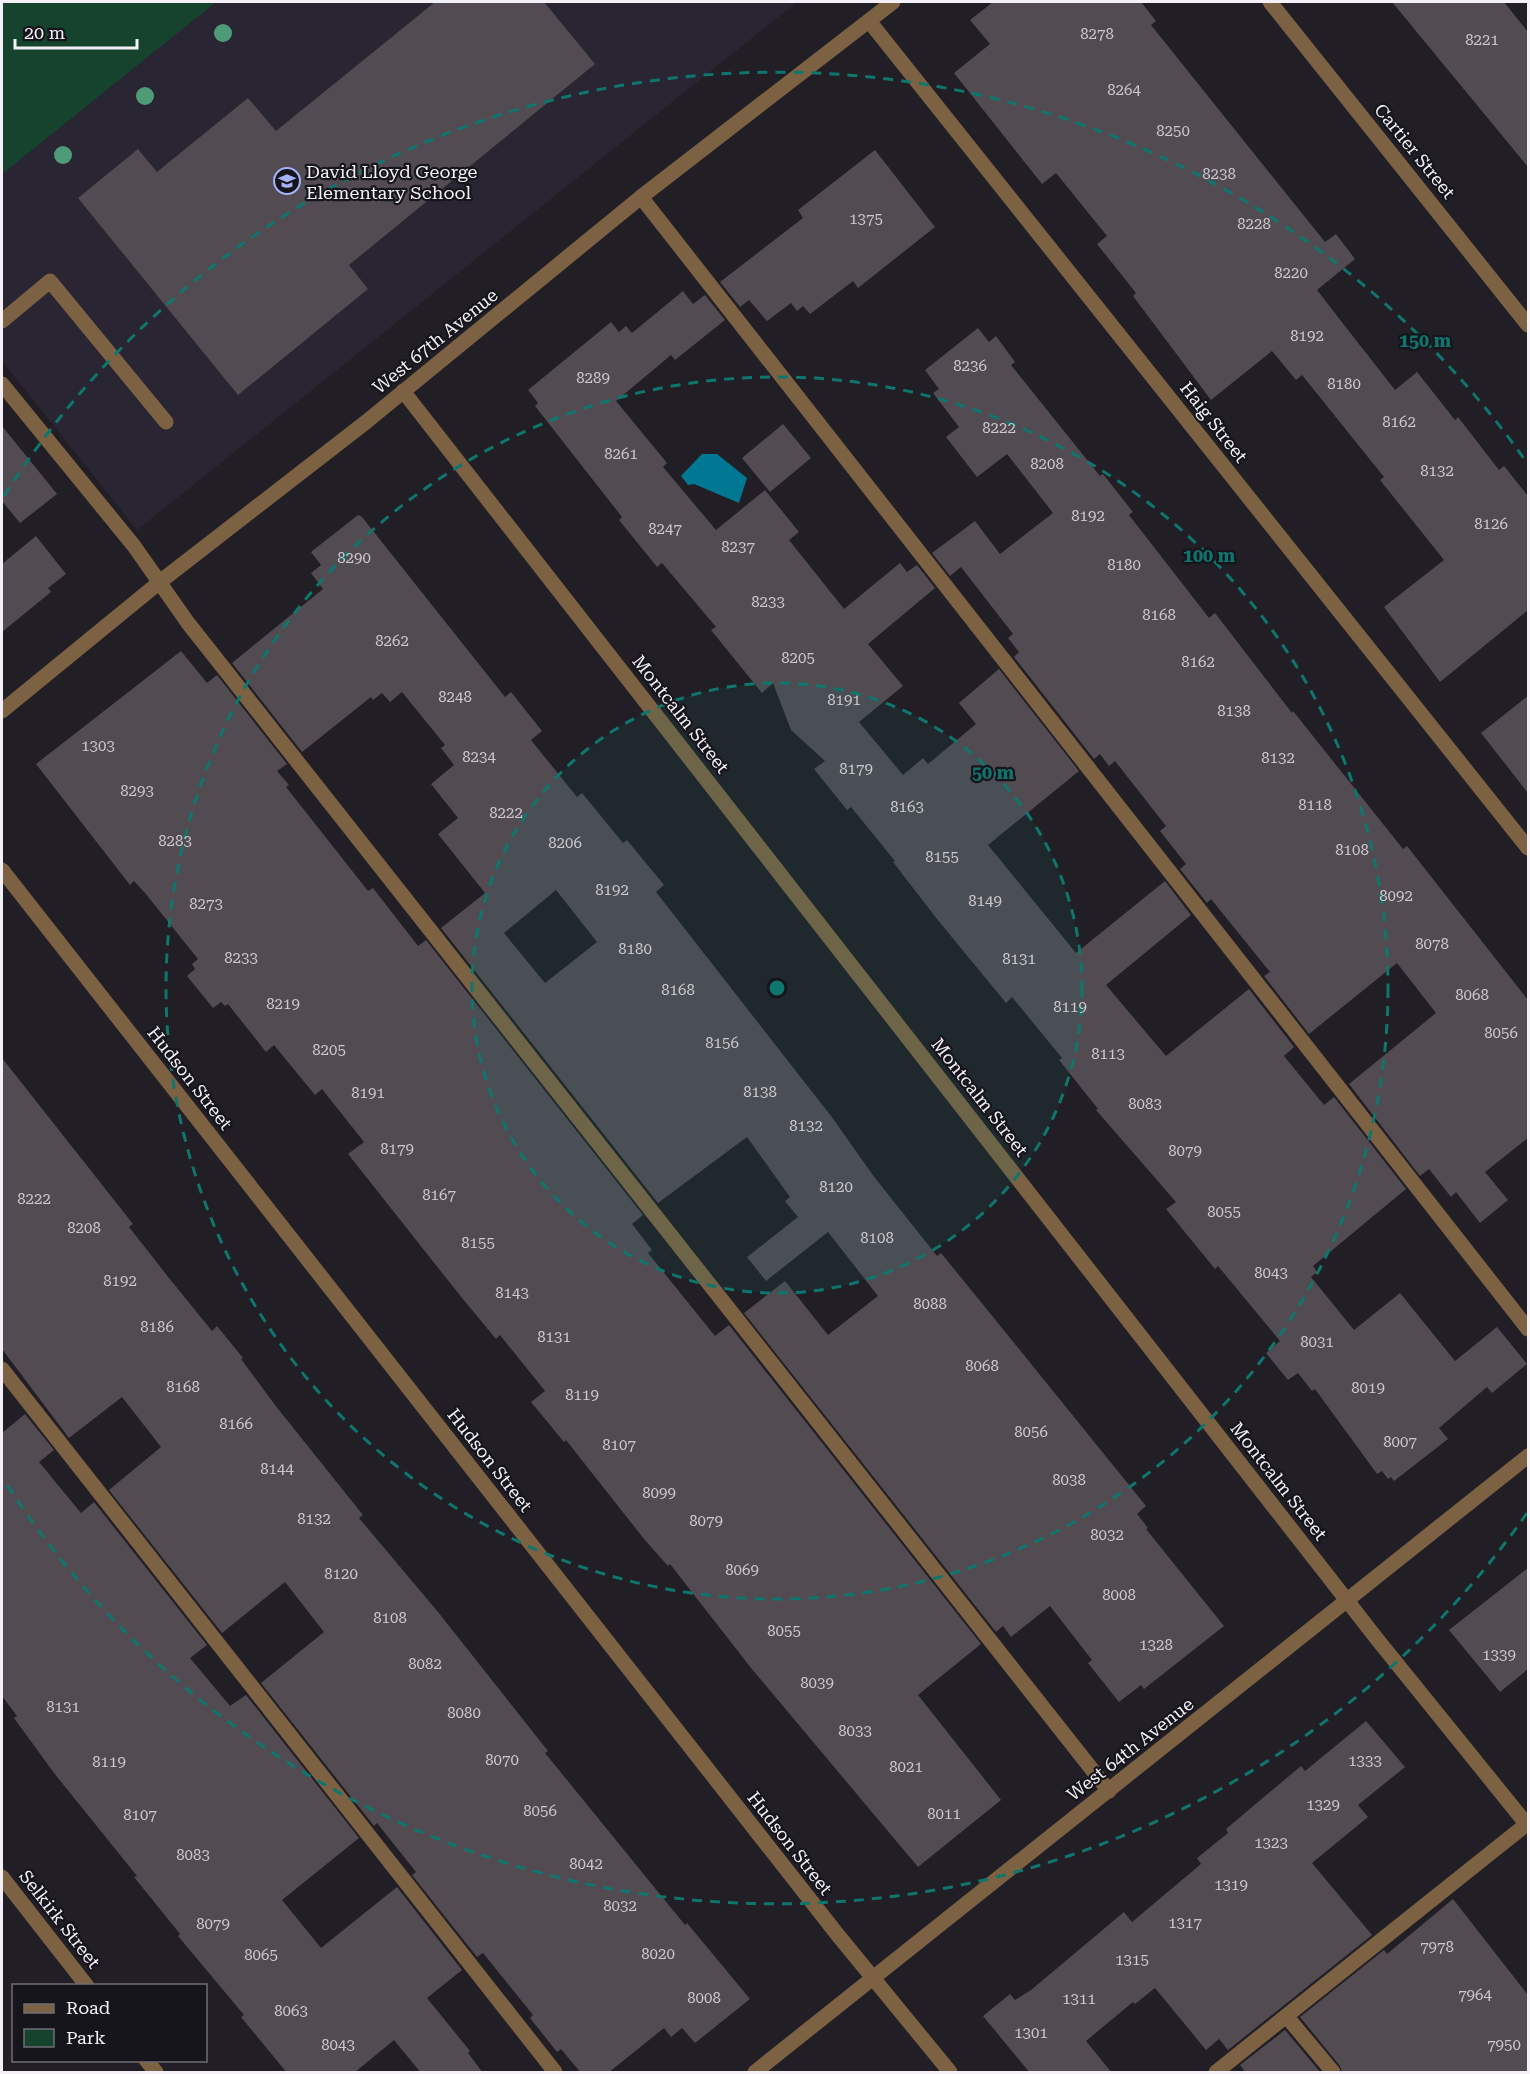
<svg xmlns="http://www.w3.org/2000/svg" width="1530" height="2074" viewBox="0 0 1530 2074" font-family="'Roboto Serif',serif">
  <style>
    .built { fill: #2a2532 }
    .green { fill: #16432e }
    .water { fill: #007894 }
    .building { fill: #534b52; fill-rule: evenodd }
    .lines { fill: none; stroke-linecap: round; stroke-linejoin: round }
    .service { stroke: #7c6243; stroke-width: 15 }
    .minor { stroke: #7c6243; stroke-width: 15 }
    .tree { fill: #4f9a79 }
    .ring { fill: none; stroke: #0f766e; stroke-width: 3; stroke-dasharray: 10 8 }
    .labels { text-anchor: middle; dominant-baseline: central; stroke-width: 4.5; stroke-linejoin: round; paint-order: stroke }
    .number-label { font-size: 15px; fill: #cbc8ce }
    .street-label { font-size: 18px; fill: #f3f1f7; stroke: #17151c }
    .poi-label { font-size: 18px; fill: #f3f1f7; stroke: #17151c; text-anchor: start }
    .centre { fill: #0f766e; stroke: #17151c; stroke-width: 3 }
    .ring-label { font-size: 18px; text-anchor: middle; font-weight: bold; fill: #0f766e; stroke: #17151c; stroke-width: 4.5; stroke-linejoin: round; paint-order: stroke }
  </style>
  <rect width="100%" height="100%" fill="#211e25"/>
  <path class="built" d="M 2,2 L 797,2 L 137,530 L 2,361 Z"/>
  <path class="green" d="M 2,2 L 216,2 L 2,174 Z"/>
  <path class="water" d="M 702,454 L 717,454 L 747,478 L 739,503 L 694,484 L 688,485 L 681,476 Z"/>
  <path class="building" d="M 435,2 L 544,2 L 595,64 L 349,265 L 368,289 L 238,395 L 78,198 L 138,149 L 157,172 L 248,98 L 276,131 Z
    M 993,2 L 1141,2 L 1156,21 L 1151,25 L 1325,242 L 1336,234 L 1355,259 L 1317,290 L 1341,321 L 1395,390 L 1417,372 L 1455,420 L 1458,417 L 1499,470 L 1504,466 L 1528,496 L 1528,610 L 1440,682 L 1384,607 L 1444,560 L 1380,480 L 1384,477 L 1302,375 L 1296,380 L 1272,351 L 1211,400 L 1133,296 L 1136,293 L 1097,244 L 1107,236 L 1056,173 L 1042,184 L 954,73 L 990,44 L 970,20 Z
    M 1392,2 L 1504,2 L 1528,32 L 1528,167 Z
    M 875,150 L 935,227 L 858,288 L 853,281 L 810,314 L 803,306 L 797,311 L 791,303 L 767,321 L 749,300 L 740,307 L 720,282 L 803,218 L 798,210 Z
    M 683,291 L 693,304 L 705,295 L 725,320 L 675,360 L 671,355 L 616,401 L 667,463 L 663,467 L 716,530 L 765,490 L 799,532 L 789,540 L 844,609 L 900,563 L 907,572 L 917,565 L 935,588 L 868,644 L 903,686 L 859,722 L 903,775 L 923,758 L 928,764 L 976,724 L 959,703 L 999,669 L 1079,771 L 988,845 L 1076,953 L 1165,881 L 1191,915 L 1106,985 L 1166,1056 L 1249,989 L 1294,1047 L 1284,1056 L 1324,1105 L 1334,1097 L 1406,1189 L 1313,1266 L 1317,1272 L 1311,1277 L 1354,1330 L 1400,1293 L 1455,1361 L 1497,1327 L 1527,1364 L 1492,1393 L 1487,1387 L 1439,1428 L 1448,1439 L 1394,1481 L 1391,1477 L 1388,1479 L 1382,1471 L 1377,1474 L 1315,1389 L 1312,1391 L 1298,1373 L 1288,1380 L 1266,1353 L 1280,1341 L 1218,1266 L 1215,1269 L 1166,1209 L 1176,1202 L 1096,1110 L 1098,1109 L 1059,1060 L 1062,1058 L 1012,997 L 1006,1003 L 937,919 L 893,862 L 895,861 L 851,807 L 847,810 L 814,769 L 825,761 L 791,730 L 773,683 L 762,693 L 711,630 L 716,627 L 662,563 L 657,567 L 619,520 L 622,517 L 535,406 L 538,403 L 528,390 L 611,322 L 619,332 L 626,326 L 632,333 Z
    M 978,328 L 989,342 L 996,336 L 1015,362 L 1011,365 L 1100,476 L 1103,474 L 1133,512 L 1129,515 L 1209,618 L 1215,613 L 1292,713 L 1293,711 L 1403,849 L 1407,846 L 1528,1000 L 1528,1138 L 1485,1172 L 1508,1200 L 1480,1223 L 1456,1192 L 1451,1197 L 1429,1169 L 1420,1176 L 1349,1084 L 1436,1013 L 1397,963 L 1309,1034 L 1264,976 L 1270,972 L 1211,899 L 1207,903 L 1180,869 L 1186,864 L 1160,831 L 1166,826 L 1115,761 L 1109,766 L 1100,754 L 1094,759 L 1014,657 L 1019,652 L 1008,638 L 1013,634 L 961,567 L 950,576 L 932,553 L 975,521 L 1000,554 L 1053,513 L 1007,454 L 977,477 L 946,437 L 959,427 L 933,393 L 939,389 L 925,370 Z
    M 783,424 L 811,458 L 770,492 L 742,458 Z
    M 2,426 L 57,494 L 20,523 L 2,501 Z
    M 358,515 L 362,517 L 505,697 L 511,692 L 542,731 L 531,740 L 577,797 L 582,793 L 623,843 L 627,840 L 664,885 L 656,892 L 831,1116 L 875,1178 L 937,1256 L 941,1253 L 989,1312 L 1146,1506 L 1137,1514 L 1148,1528 L 1146,1529 L 1224,1626 L 1144,1689 L 1141,1685 L 1119,1702 L 1088,1663 L 1092,1660 L 1050,1606 L 1011,1637 L 1003,1626 L 996,1632 L 744,1313 L 785,1281 L 828,1335 L 878,1296 L 828,1232 L 766,1281 L 747,1257 L 798,1217 L 785,1201 L 790,1197 L 747,1137 L 658,1203 L 441,928 L 485,893 L 438,834 L 458,818 L 431,784 L 454,765 L 441,748 L 445,745 L 402,692 L 390,702 L 382,693 L 373,700 L 371,697 L 302,752 L 232,663 L 323,589 L 311,573 L 321,565 L 311,552 ZM 556,890 L 597,942 L 545,983 L 504,933 Z
    M 36,536 L 66,574 L 48,588 L 51,592 L 2,632 L 2,564 Z
    M 181,651 L 207,683 L 217,675 L 287,764 L 277,771 L 289,785 L 286,787 L 368,891 L 373,888 L 418,946 L 426,940 L 643,1215 L 632,1224 L 652,1250 L 648,1253 L 715,1336 L 729,1325 L 981,1644 L 918,1695 L 1001,1800 L 918,1867 L 751,1668 L 670,1564 L 668,1566 L 644,1539 L 566,1440 L 564,1442 L 531,1402 L 545,1391 L 500,1335 L 496,1339 L 458,1293 L 348,1154 L 364,1142 L 322,1089 L 315,1095 L 274,1045 L 266,1052 L 228,1004 L 225,1006 L 221,1002 L 213,1008 L 187,976 L 195,969 L 192,964 L 198,959 L 145,893 L 134,881 L 130,885 L 36,764 Z
    M 1528,696 L 1528,793 L 1481,733 Z
    M 2,1058 L 133,1224 L 129,1227 L 169,1278 L 212,1331 L 217,1326 L 243,1358 L 241,1359 L 275,1405 L 363,1515 L 359,1518 L 438,1612 L 548,1751 L 545,1753 L 685,1925 L 687,1923 L 750,1999 L 695,2043 L 682,2028 L 671,2037 L 664,2028 L 608,2073 L 581,2073 L 561,2049 L 557,2052 L 530,2018 L 533,2015 L 483,1953 L 477,1957 L 412,1875 L 416,1872 L 377,1823 L 374,1826 L 261,1683 L 324,1632 L 285,1582 L 222,1633 L 109,1490 L 161,1447 L 122,1397 L 69,1438 L 2,1349 Z
    M 25,1414 L 54,1450 L 39,1462 L 81,1513 L 94,1502 L 207,1645 L 190,1658 L 230,1706 L 246,1695 L 359,1838 L 282,1900 L 321,1948 L 397,1887 L 462,1970 L 427,1998 L 470,2051 L 468,2053 L 483,2073 L 421,2073 L 394,2040 L 354,2073 L 287,2073 L 241,2017 L 244,2015 L 178,1936 L 180,1934 L 134,1877 L 137,1876 L 54,1773 L 14,1718 L 17,1716 L 2,1696 L 2,1433 Z
    M 1528,1568 L 1528,1669 L 1500,1692 L 1449,1630 Z
    M 1366,1721 L 1405,1767 L 1358,1805 L 1368,1817 L 1312,1863 L 1372,1935 L 1228,2050 L 1219,2039 L 1206,2050 L 1155,1988 L 1135,2004 L 1133,2002 L 1086,2041 L 1112,2073 L 1030,2073 L 983,2016 L 1010,1994 L 1015,2000 L 1031,1990 L 1124,1912 L 1132,1922 L 1201,1864 L 1197,1858 L 1228,1833 L 1226,1829 L 1301,1766 L 1305,1771 Z
    M 1453,1899 L 1528,1995 L 1528,2073 L 1342,2073 L 1340,2066 L 1300,2017 L 1384,1950 L 1387,1954 Z
    M 1285,2030 L 1321,2073 L 1246,2073 L 1240,2065 Z"/>
  <g class="lines">
    <path class="service" d="M 641,197 L 1528,1329
      M 2,321 L 50,281 L 166,422
      M 2,384 L 134,546 L 188,623 L 1109,1791
      M 2,1369 L 555,2072
      M 1287,2017 L 1333,2072
      M 1216,2072 L 1528,1823"/>
    <path class="minor" d="M 1270,2 L 1528,325
      M 869,21 L 1528,848
      M 403,391 L 1377,1639 L 1528,1826
      M 2,711 L 161,581 L 366,422 L 641,197 L 893,2
      M 2,870 L 837,1934 L 950,2072
      M 2,1877 L 87,1986
      M 146,2060 L 156,2072
      M 755,2072 L 1528,1456"/>
  </g>
  <g class="tree">
    <circle cx="223" cy="33" r="9"/>
    <circle cx="145" cy="96" r="9"/>
    <circle cx="63" cy="155" r="9"/>
  </g>
  <circle cx="777" cy="988" r="305" fill="#0f766e" fill-opacity=".12"/>
  <g class="ring">
    <circle cx="777" cy="988" r="305"/>
    <circle cx="777" cy="988" r="611"/>
    <path d="M1527 1513A916 916 0 0 1 4 1480M4 496A916 916 0 0 1 1527 463"/>
  </g>
  <defs>
    <symbol id="school-ring" viewBox="-11 -11 22 22"><circle r="9.5" fill="#17151c" stroke="#a4b2fc" stroke-width="1.5"/><path d="M0-5L7-2L0 1L-7-2ZM-4 1L0 2.5L4 1V4Q0 6-4 4Z" fill="#a4b2fc"/></symbol>
  </defs>
  <g fill-rule="evenodd">
    <use href="#school-ring" x="272" y="166" width="30" height="30"/>
  </g>
  <g class="labels">
    <g class="number-label">
      <text x="1097" y="34">8278</text>
      <text x="1482" y="40">8221</text>
      <text x="1124" y="90">8264</text>
      <text x="1173" y="131">8250</text>
      <text x="1219" y="174">8238</text>
      <text x="866" y="219">1375</text>
      <text x="1254" y="224">8228</text>
      <text x="1291" y="273">8220</text>
      <text x="1307" y="336">8192</text>
      <text x="970" y="366">8236</text>
      <text x="593" y="378">8289</text>
      <text x="1344" y="384">8180</text>
      <text x="1399" y="422">8162</text>
      <text x="999" y="428">8222</text>
      <text x="621" y="454">8261</text>
      <text x="1047" y="464">8208</text>
      <text x="1437" y="471">8132</text>
      <text x="1088" y="516">8192</text>
      <text x="1491" y="524">8126</text>
      <text x="665" y="529">8247</text>
      <text x="738" y="547">8237</text>
      <text x="354" y="558">8290</text>
      <text x="1124" y="565">8180</text>
      <text x="768" y="602">8233</text>
      <text x="1159" y="615">8168</text>
      <text x="392" y="641">8262</text>
      <text x="798" y="658">8205</text>
      <text x="1198" y="662">8162</text>
      <text x="455" y="697">8248</text>
      <text x="844" y="700">8191</text>
      <text x="1234" y="711">8138</text>
      <text x="98" y="746">1303</text>
      <text x="479" y="757">8234</text>
      <text x="1278" y="758">8132</text>
      <text x="856" y="769">8179</text>
      <text x="137" y="791">8293</text>
      <text x="1315" y="805">8118</text>
      <text x="907" y="807">8163</text>
      <text x="506" y="813">8222</text>
      <text x="175" y="841">8283</text>
      <text x="565" y="843">8206</text>
      <text x="1352" y="850">8108</text>
      <text x="942" y="857">8155</text>
      <text x="612" y="890">8192</text>
      <text x="1396" y="896">8092</text>
      <text x="985" y="901">8149</text>
      <text x="206" y="904">8273</text>
      <text x="1432" y="944">8078</text>
      <text x="635" y="949">8180</text>
      <text x="241" y="958">8233</text>
      <text x="1019" y="959">8131</text>
      <text x="678" y="990">8168</text>
      <text x="1472" y="995">8068</text>
      <text x="283" y="1004">8219</text>
      <text x="1070" y="1007">8119</text>
      <text x="1501" y="1033">8056</text>
      <text x="722" y="1043">8156</text>
      <text x="329" y="1050">8205</text>
      <text x="1108" y="1054">8113</text>
      <text x="760" y="1092">8138</text>
      <text x="368" y="1093">8191</text>
      <text x="1145" y="1104">8083</text>
      <text x="806" y="1126">8132</text>
      <text x="397" y="1149">8179</text>
      <text x="1185" y="1151">8079</text>
      <text x="836" y="1187">8120</text>
      <text x="439" y="1195">8167</text>
      <text x="34" y="1199">8222</text>
      <text x="1224" y="1212">8055</text>
      <text x="84" y="1228">8208</text>
      <text x="877" y="1238">8108</text>
      <text x="478" y="1243">8155</text>
      <text x="1271" y="1273">8043</text>
      <text x="120" y="1281">8192</text>
      <text x="512" y="1293">8143</text>
      <text x="930" y="1304">8088</text>
      <text x="157" y="1327">8186</text>
      <text x="554" y="1337">8131</text>
      <text x="1317" y="1342">8031</text>
      <text x="982" y="1366">8068</text>
      <text x="183" y="1387">8168</text>
      <text x="1368" y="1388">8019</text>
      <text x="582" y="1395">8119</text>
      <text x="236" y="1424">8166</text>
      <text x="1031" y="1432">8056</text>
      <text x="1400" y="1442">8007</text>
      <text x="619" y="1445">8107</text>
      <text x="277" y="1469">8144</text>
      <text x="1069" y="1480">8038</text>
      <text x="659" y="1493">8099</text>
      <text x="314" y="1519">8132</text>
      <text x="706" y="1521">8079</text>
      <text x="1107" y="1535">8032</text>
      <text x="742" y="1570">8069</text>
      <text x="341" y="1574">8120</text>
      <text x="1119" y="1595">8008</text>
      <text x="390" y="1618">8108</text>
      <text x="784" y="1631">8055</text>
      <text x="1156" y="1645">1328</text>
      <text x="1499" y="1655">1339</text>
      <text x="425" y="1664">8082</text>
      <text x="817" y="1683">8039</text>
      <text x="63" y="1707">8131</text>
      <text x="464" y="1713">8080</text>
      <text x="855" y="1731">8033</text>
      <text x="502" y="1760">8070</text>
      <text x="1365" y="1761">1333</text>
      <text x="109" y="1762">8119</text>
      <text x="906" y="1767">8021</text>
      <text x="1323" y="1805">1329</text>
      <text x="540" y="1811">8056</text>
      <text x="944" y="1814">8011</text>
      <text x="140" y="1815">8107</text>
      <text x="1271" y="1843">1323</text>
      <text x="193" y="1855">8083</text>
      <text x="586" y="1864">8042</text>
      <text x="1231" y="1885">1319</text>
      <text x="620" y="1906">8032</text>
      <text x="1185" y="1923">1317</text>
      <text x="213" y="1924">8079</text>
      <text x="1437" y="1947">7978</text>
      <text x="658" y="1954">8020</text>
      <text x="261" y="1955">8065</text>
      <text x="1132" y="1960">1315</text>
      <text x="1475" y="1995">7964</text>
      <text x="704" y="1998">8008</text>
      <text x="1079" y="1999">1311</text>
      <text x="291" y="2011">8063</text>
      <text x="1031" y="2033">1301</text>
      <text x="338" y="2045">8043</text>
      <text x="1504" y="2045">7950</text>
    </g>
    <g class="street-label">
      <text transform="translate(1415 151) rotate(51)">Cartier Street</text>
      <text transform="translate(435 341) rotate(-39)">West 67th Avenue</text>
      <text transform="translate(1214 422) rotate(52)">Haig Street</text>
      <text transform="translate(681 714) rotate(52)">Montcalm Street</text>
      <text transform="translate(190 1078) rotate(52)">Hudson Street</text>
      <text transform="translate(980 1097) rotate(52)">Montcalm Street</text>
      <text transform="translate(490 1460) rotate(52)">Hudson Street</text>
      <text transform="translate(1279 1481) rotate(52)">Montcalm Street</text>
      <text transform="translate(1130 1749) rotate(-38)">West 64th Avenue</text>
      <text transform="translate(790 1843) rotate(52)">Hudson Street</text>
      <text transform="translate(60 1919) rotate(52)">Selkirk Street</text>
    </g>
    <g class="poi-label">
      <text x="306" y="171">David Lloyd George<tspan x="306" dy="21">Elementary School</tspan></text>
    </g>
  </g>
  <circle cx="777" cy="988" r="9" class="centre"/>
  <g class="ring-label">
    <text x="1425" y="347">150 m</text>
    <text x="1209" y="562">100 m</text>
    <text x="993" y="779">50 m</text>
  </g>
  <rect width="1530" height="2074" fill="none" stroke="#f3f1f7" stroke-width="6"/>
  <rect x="12" y="1984" width="195" height="78" fill="#17151c" stroke="#6f6d74" stroke-width="1.5"/>
  <rect x="24" y="2004" width="30" height="9" fill="#7c6243" stroke="#6f6d74" stroke-width="1.5"/>
  <text x="66" y="2014" font-size="18" fill="#f3f1f7">Road</text>
  <rect x="24" y="2029" width="30" height="18" fill="#16432e" stroke="#6f6d74" stroke-width="1.5"/>
  <text x="66" y="2044" font-size="18" fill="#f3f1f7">Park</text>
  <path d="M15 39v9h122v-9" fill="none" stroke="#f3f1f7" stroke-width="3"/>
  <text x="24" y="39" font-size="18" fill="#f3f1f7" stroke="#17151c" stroke-width="4.5" paint-order="stroke">20 m</text>
</svg>
